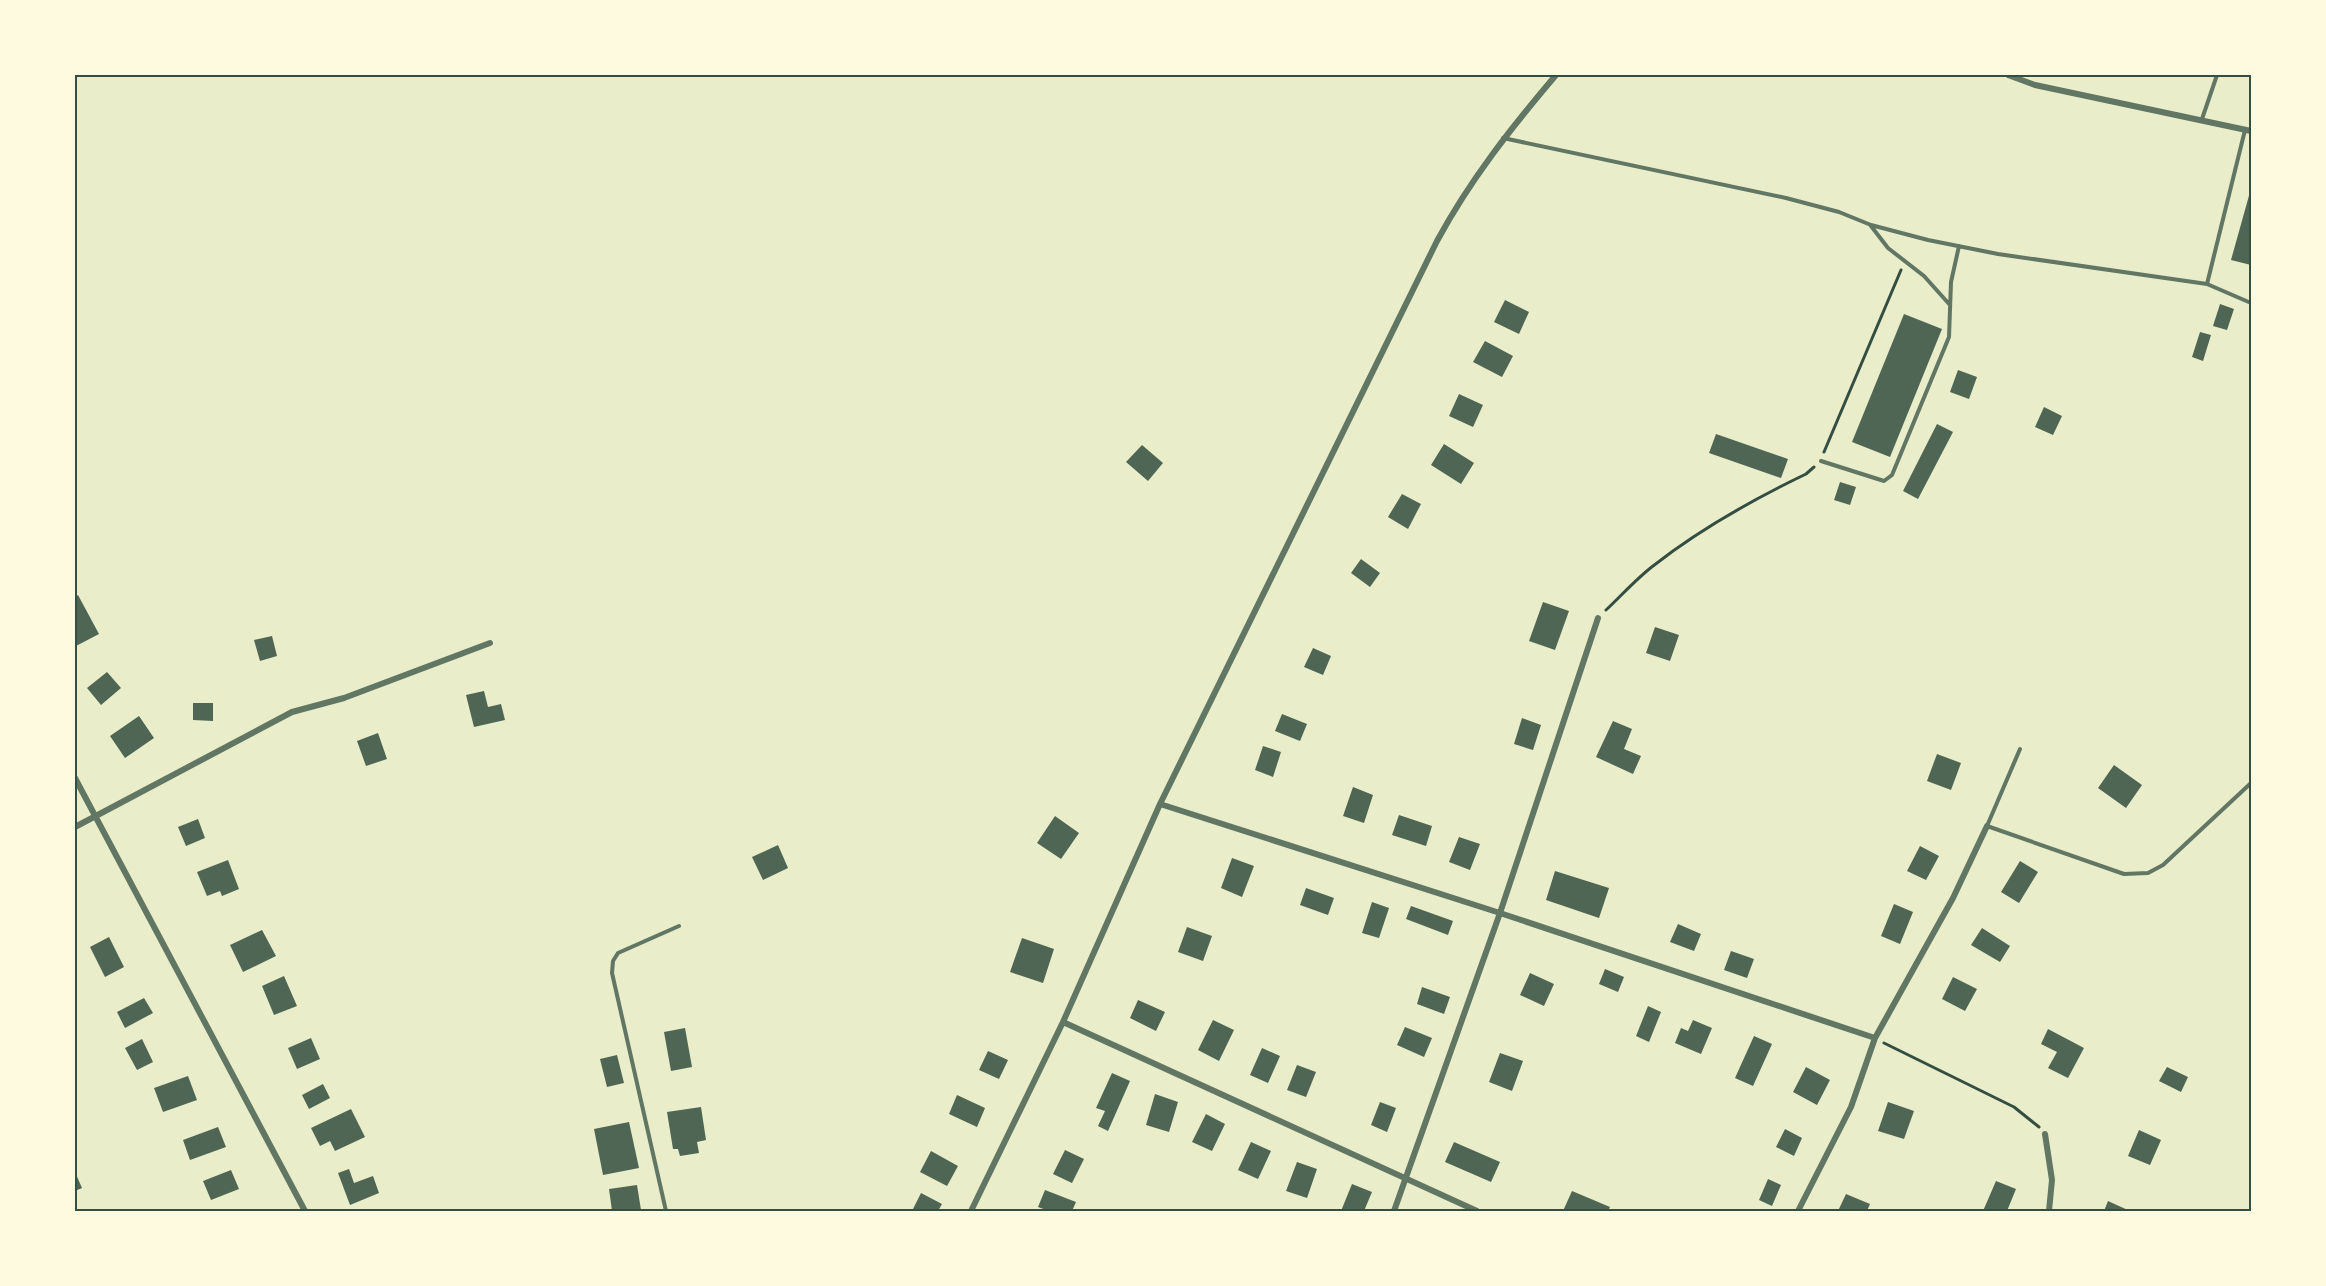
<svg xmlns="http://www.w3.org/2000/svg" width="2326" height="1286" viewBox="0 0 2326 1286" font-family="Montserrat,sans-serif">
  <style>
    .building { fill: #4f6655 }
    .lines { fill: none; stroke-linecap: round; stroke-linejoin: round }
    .path { stroke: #344e41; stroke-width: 3 }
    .service { stroke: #617663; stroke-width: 4 }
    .minor { stroke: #617663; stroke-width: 6 }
    .neatline { fill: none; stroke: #344e41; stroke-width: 2 }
  </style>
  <rect width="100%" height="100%" fill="#e9edc9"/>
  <path class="building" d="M 2250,192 L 2251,193 L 2251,265 L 2231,260 Z
    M 1505,300 L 1529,312 L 1519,334 L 1494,322 Z
    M 2220,304 L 2234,309 L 2227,330 L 2213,326 Z
    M 1904,314 L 1942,329 L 1890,457 L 1852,442 Z
    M 2200,332 L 2211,335 L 2203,361 L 2192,357 Z
    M 1485,341 L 1513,356 L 1502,377 L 1473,362 Z
    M 1958,370 L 1977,377 L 1969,399 L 1950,392 Z
    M 1459,394 L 1483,405 L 1473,427 L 1449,416 Z
    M 2044,407 L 2062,416 L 2053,435 L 2035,427 Z
    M 1937,424 L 1953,432 L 1918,499 L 1903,491 Z
    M 1716,434 L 1788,459 L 1781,478 L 1709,453 Z
    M 1444,444 L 1474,463 L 1461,484 L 1431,465 Z
    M 1142,445 L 1163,463 L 1148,481 L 1126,462 Z
    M 1840,482 L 1856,487 L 1850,505 L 1834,500 Z
    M 1402,494 L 1421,504 L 1408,529 L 1388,517 Z
    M 1361,559 L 1380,573 L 1370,587 L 1351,573 Z
    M 78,595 L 99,634 L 76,646 L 75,597 Z
    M 1543,602 L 1569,611 L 1555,650 L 1529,641 Z
    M 1655,627 L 1679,635 L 1670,661 L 1646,653 Z
    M 272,636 L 277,656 L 260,661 L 254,640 Z
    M 1313,648 L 1331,656 L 1323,675 L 1304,667 Z
    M 107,672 L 121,688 L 101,705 L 87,688 Z
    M 484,691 L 488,707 L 501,704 L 505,720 L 474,727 L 466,695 Z
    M 193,703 L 213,703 L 213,721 L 193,720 Z
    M 1282,714 L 1307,724 L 1300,741 L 1275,731 Z
    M 139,716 L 154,738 L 125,758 L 110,736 Z
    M 1522,718 L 1541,725 L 1533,750 L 1514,744 Z
    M 1613,721 L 1632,729 L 1624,749 L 1641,756 L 1633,774 L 1596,757 Z
    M 378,733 L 387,759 L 366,766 L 357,741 Z
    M 1263,746 L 1281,752 L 1273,777 L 1255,770 Z
    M 1937,754 L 1961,763 L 1951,790 L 1927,781 Z
    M 2114,765 L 2142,785 L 2126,808 L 2098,788 Z
    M 1353,787 L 1373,795 L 1364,823 L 1343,816 Z
    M 1399,815 L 1432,826 L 1426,846 L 1392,835 Z
    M 1055,816 L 1079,833 L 1061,859 L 1037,843 Z
    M 198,819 L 205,838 L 186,846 L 178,827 Z
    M 1459,837 L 1480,844 L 1470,870 L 1449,862 Z
    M 778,845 L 788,868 L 763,880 L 752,857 Z
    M 1920,846 L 1939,856 L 1926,880 L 1907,871 Z
    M 1232,858 L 1254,866 L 1242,897 L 1221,888 Z
    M 228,860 L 239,889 L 222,896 L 220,891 L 207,896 L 197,872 Z
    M 2020,861 L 2038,872 L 2019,903 L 2001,892 Z
    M 1555,871 L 1609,888 L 1599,918 L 1546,900 Z
    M 1306,888 L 1334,898 L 1328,915 L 1300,905 Z
    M 1372,902 L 1389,908 L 1379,938 L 1362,933 Z
    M 1894,904 L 1913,912 L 1900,944 L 1881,936 Z
    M 1411,906 L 1453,921 L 1448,935 L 1406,919 Z
    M 1678,924 L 1701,934 L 1694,951 L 1670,942 Z
    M 1187,927 L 1212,936 L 1203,961 L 1178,952 Z
    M 1982,928 L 2010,946 L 2000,962 L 1971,945 Z
    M 262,930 L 276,956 L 243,972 L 230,945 Z
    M 109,937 L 124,967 L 105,977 L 90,947 Z
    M 1022,938 L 1054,949 L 1043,983 L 1010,972 Z
    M 1731,951 L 1754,959 L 1747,978 L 1724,970 Z
    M 1605,969 L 1624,977 L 1618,992 L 1599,984 Z
    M 1530,973 L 1554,984 L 1544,1006 L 1520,995 Z
    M 284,976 L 297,1006 L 274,1015 L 262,986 Z
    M 1953,977 L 1977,989 L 1965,1011 L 1942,999 Z
    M 1422,987 L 1450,997 L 1444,1014 L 1417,1004 Z
    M 144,998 L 153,1013 L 125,1028 L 117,1012 Z
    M 1138,1000 L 1165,1012 L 1156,1031 L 1130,1018 Z
    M 1648,1006 L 1661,1012 L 1649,1042 L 1636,1036 Z
    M 1213,1020 L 1234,1030 L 1219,1061 L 1198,1050 Z
    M 1693,1020 L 1712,1028 L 1701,1054 L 1675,1043 L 1681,1028 L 1688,1031 Z
    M 1405,1027 L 1432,1038 L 1424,1057 L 1397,1045 Z
    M 685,1028 L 692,1067 L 671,1071 L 664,1032 Z
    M 2048,1029 L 2084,1048 L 2068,1078 L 2048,1068 L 2057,1052 L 2041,1044 Z
    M 1754,1036 L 1772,1044 L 1753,1086 L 1735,1078 Z
    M 311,1038 L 320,1059 L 297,1069 L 288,1048 Z
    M 142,1039 L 153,1062 L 137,1070 L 125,1048 Z
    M 1262,1048 L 1280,1056 L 1268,1083 L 1250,1075 Z
    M 988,1051 L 1008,1060 L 999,1079 L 979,1070 Z
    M 1500,1053 L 1523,1061 L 1512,1091 L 1489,1082 Z
    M 617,1055 L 624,1083 L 607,1087 L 600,1059 Z
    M 1297,1065 L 1316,1072 L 1306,1097 L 1287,1090 Z
    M 1806,1067 L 1830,1080 L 1817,1105 L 1793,1092 Z
    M 2167,1067 L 2188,1077 L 2181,1092 L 2159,1081 Z
    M 1112,1073 L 1130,1081 L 1108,1131 L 1098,1126 L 1105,1111 L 1096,1108 Z
    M 188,1076 L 197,1100 L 163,1112 L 154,1088 Z
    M 323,1084 L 330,1098 L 309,1109 L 302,1095 Z
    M 1155,1094 L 1178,1102 L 1169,1132 L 1146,1125 Z
    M 957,1095 L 985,1108 L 977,1127 L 949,1114 Z
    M 1380,1102 L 1396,1108 L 1387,1132 L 1371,1125 Z
    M 1888,1102 L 1914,1111 L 1904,1139 L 1878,1131 Z
    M 701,1107 L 706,1140 L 697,1142 L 699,1153 L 680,1156 L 678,1149 L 673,1149 L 667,1112 Z
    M 351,1109 L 365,1137 L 335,1151 L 330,1141 L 320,1146 L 311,1128 Z
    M 1206,1114 L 1225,1124 L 1212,1151 L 1192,1142 Z
    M 629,1122 L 639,1168 L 603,1175 L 594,1129 Z
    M 218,1127 L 226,1147 L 190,1160 L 183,1140 Z
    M 1785,1129 L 1802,1138 L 1794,1156 L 1776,1147 Z
    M 2139,1130 L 2161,1140 L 2150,1165 L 2128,1156 Z
    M 1251,1142 L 1271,1151 L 1258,1179 L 1238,1170 Z
    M 1454,1142 L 1500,1162 L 1491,1182 L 1445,1162 Z
    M 1065,1150 L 1084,1159 L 1072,1183 L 1053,1174 Z
    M 931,1151 L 958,1166 L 947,1186 L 920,1172 Z
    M 1297,1162 L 1317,1169 L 1307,1198 L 1286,1191 Z
    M 349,1169 L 354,1183 L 373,1176 L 379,1193 L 350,1205 L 338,1173 Z
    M 231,1170 L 239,1189 L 211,1200 L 203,1181 Z
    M 75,1172 L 82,1188 L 75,1191 Z
    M 1768,1179 L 1781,1185 L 1772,1206 L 1759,1200 Z
    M 1996,1181 L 2016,1189 L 2007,1211 L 1983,1211 Z
    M 1352,1184 L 1372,1192 L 1364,1211 L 1341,1211 Z
    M 637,1185 L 641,1210 L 612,1211 L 609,1189 Z
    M 1045,1190 L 1076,1202 L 1072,1211 L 1049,1211 L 1038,1207 Z
    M 1572,1191 L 1610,1207 L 1608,1211 L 1563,1211 Z
    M 921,1193 L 942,1204 L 938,1211 L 912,1211 Z
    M 1846,1194 L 1870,1204 L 1867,1211 L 1838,1211 Z
    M 2108,1201 L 2130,1211 L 2104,1211 Z"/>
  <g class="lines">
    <path class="path" d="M 1824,452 L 1901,270
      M 1606,610 C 1621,596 1636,579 1653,566 C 1700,529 1752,500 1806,474 L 1814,467
      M 1884,1043 L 2014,1107 L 2039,1127"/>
    <path class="service" d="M 2202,119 L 2217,75
      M 1503,138 L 1786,198 L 1839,212 L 1871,225 L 1928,240 L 1998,254 L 2207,284 L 2251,303
      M 1871,226 L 1888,248 L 1924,276 L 1950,305
      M 2207,284 L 2245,130
      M 1821,461 L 1884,481 L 1892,475 L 1949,337 L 1951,282 L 1959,246
      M 2020,749 L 1987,826 L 2124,874 L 2148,873 L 2163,865 L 2251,783
      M 666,1211 L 612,973 L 613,961 L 618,953 L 679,926"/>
    <path class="minor" d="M 2008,75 L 2035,85 L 2251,131
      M 75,778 L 305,1211
      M 1160,804 L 1500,913 L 1875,1038
      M 75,827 L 292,712 L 344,698 L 490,643
      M 1063,1022 L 1477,1211
      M 2045,1134 L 2052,1180 L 2049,1211
      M 971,1211 L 1063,1022 L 1160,804 L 1437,241 C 1470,180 1511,128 1556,75
      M 1394,1211 L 1500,913 L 1598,618
      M 1798,1211 L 1851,1107 L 1875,1038 L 1953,898 L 1987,826"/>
  </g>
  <rect width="2326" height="1286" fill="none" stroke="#fefae0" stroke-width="153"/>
  <rect x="76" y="76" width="2174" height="1134" class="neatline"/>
</svg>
